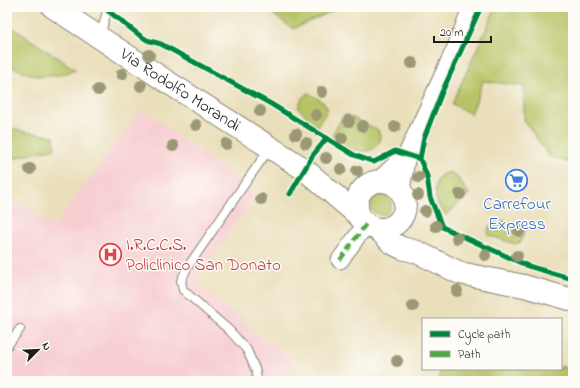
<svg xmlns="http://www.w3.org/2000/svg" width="580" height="388" viewBox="0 0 580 388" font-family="'Indie Flower',sans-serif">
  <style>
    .built { fill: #f7cfd2 }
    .green { fill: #b7c365; stroke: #6a7040 }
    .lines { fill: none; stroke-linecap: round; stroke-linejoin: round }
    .lane-casing { stroke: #837e6c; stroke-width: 10 }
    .street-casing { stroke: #837e6c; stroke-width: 19 }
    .secondary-casing { stroke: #837e6c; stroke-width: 24 }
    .lane { stroke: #fff; stroke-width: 8 }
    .street { stroke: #fff; stroke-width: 17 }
    .secondary { stroke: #fff; stroke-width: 22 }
    .quiet { stroke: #52a943; stroke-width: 4; stroke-dasharray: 8 4; stroke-linecap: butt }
    .cycleway-casing { stroke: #fdfcf7; stroke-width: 8 }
    .cycleway { stroke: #00873e; stroke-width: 5 }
    .tree { fill: #9b9974 }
    .labels { text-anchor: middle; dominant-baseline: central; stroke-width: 3; stroke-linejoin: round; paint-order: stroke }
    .street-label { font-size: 17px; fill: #1c1c1c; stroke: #fdfcf7 }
    .shop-label { font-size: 17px; fill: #366cbe; stroke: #fdfcf7 }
    .health-label { font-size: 17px; fill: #be3a42; stroke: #fdfcf7; text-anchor: start }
  </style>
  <rect width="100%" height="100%" fill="#fdfcf7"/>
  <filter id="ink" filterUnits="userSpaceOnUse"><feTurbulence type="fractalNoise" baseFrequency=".025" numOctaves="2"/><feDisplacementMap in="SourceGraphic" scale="8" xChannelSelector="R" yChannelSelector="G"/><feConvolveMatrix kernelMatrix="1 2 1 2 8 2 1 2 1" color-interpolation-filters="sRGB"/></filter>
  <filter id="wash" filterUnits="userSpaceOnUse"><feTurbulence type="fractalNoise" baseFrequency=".012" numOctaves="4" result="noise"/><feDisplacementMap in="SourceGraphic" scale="16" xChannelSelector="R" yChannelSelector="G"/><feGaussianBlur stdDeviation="0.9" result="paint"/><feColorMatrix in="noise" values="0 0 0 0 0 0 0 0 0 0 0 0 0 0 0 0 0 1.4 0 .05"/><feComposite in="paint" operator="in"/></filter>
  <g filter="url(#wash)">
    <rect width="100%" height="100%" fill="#eadfbb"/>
    <path class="built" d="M 142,108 L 255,194 L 196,283 L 294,362 L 282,381 L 7,381 L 7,197 L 54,226 Z"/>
    <path class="green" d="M 263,7 L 341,7 L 293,29 Z
      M 496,7 L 573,7 L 573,164 L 549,156 L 524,120 L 524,86 L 483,81 L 478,96 L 471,114 L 452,104 Z
      M 7,24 L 76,70 L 59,75 L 39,77 L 7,65 Z
      M 308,93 L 323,102 L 328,109 L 317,127 L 298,108 L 302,98 Z
      M 347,115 L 378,130 L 380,136 L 379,143 L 373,149 L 363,152 L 351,150 L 334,140 L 332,135 L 343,116 Z
      M 7,127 L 25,132 L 54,136 L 55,148 L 7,160 Z
      M 7,166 L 13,170 L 12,178 L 7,183 Z
      M 450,172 L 457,177 L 469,194 L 446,215 C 444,213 441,211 440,208 C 435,201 433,185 439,177 C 441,174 446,173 450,172 Z
      M371 205a10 10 0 1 1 20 0a10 10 0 1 1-20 0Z
      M 500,220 L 520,225 L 525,228 L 521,242 L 515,244 L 488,235 C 488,229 489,226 494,221 Z
      M 561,366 L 573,371 L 573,381 L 439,381 L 441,369 L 561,369 Z"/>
  </g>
  <g filter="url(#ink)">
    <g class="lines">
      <defs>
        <path id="lane" d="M 100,37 L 108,7
          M 7,346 L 20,329
          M 257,381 L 256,371 L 247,350 L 229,330 L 183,290 L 181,281 L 187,268 L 246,182 L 270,148"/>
        <path id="street" d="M 378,181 L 407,154
          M 401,191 L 407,154 L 456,47 L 472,7
          M 340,260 L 366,224"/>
        <g id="secondary">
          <path id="s1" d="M 53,7 L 166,81 L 304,169 L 359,216"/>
          <circle cx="381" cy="205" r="24"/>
          <path d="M 379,230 L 392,243 L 402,248 L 417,252 L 460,273 L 524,286 L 573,300"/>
        </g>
      </defs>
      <use href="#lane" class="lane-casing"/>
      <use href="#street" class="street-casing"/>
      <use href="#secondary" class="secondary-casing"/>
      <use href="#lane" class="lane"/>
      <use href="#street" class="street"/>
      <use href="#secondary" class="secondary"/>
      <path class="quiet" d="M 340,260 L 366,224"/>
      <defs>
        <path id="cycleway" d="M 103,7 L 138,34 L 147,40 L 161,44 L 271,104 L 354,155 L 374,162 L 395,151 L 420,159
          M 481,7 L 442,92 L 424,138 L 420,159 L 427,176 L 430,197 L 442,227 L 528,266 L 573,279
          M 290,194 L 313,155 L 327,138"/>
      </defs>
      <use href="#cycleway" class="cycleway-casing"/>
      <use href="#cycleway" class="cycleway"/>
    </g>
    <g class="tree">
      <circle cx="149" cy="55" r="6"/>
      <circle cx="412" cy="63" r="6"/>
      <circle cx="122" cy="74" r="6"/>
      <circle cx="141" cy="86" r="6"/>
      <circle cx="98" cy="90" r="6"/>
      <circle cx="322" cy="92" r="6"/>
      <circle cx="260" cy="111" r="6"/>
      <circle cx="316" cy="115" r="6"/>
      <circle cx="349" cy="121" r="6"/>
      <circle cx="196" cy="125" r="6"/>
      <circle cx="363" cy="126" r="6"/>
      <circle cx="395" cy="127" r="6"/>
      <circle cx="296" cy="134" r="6"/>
      <circle cx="342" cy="138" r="6"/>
      <circle cx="306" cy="143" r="6"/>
      <circle cx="226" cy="144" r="6"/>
      <circle cx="173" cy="146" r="6"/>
      <circle cx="326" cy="158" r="6"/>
      <circle cx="30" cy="169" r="6"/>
      <circle cx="341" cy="169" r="6"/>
      <circle cx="357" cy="171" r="6"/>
      <circle cx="419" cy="177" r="6"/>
      <circle cx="460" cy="194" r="6"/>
      <circle cx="418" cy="195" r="6"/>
      <circle cx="261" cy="199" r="6"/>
      <circle cx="425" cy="211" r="6"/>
      <circle cx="436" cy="226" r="6"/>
      <circle cx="519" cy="231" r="6"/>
      <circle cx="457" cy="238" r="6"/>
      <circle cx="485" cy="255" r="6"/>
      <circle cx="517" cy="256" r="6"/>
      <circle cx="457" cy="291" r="6"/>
      <circle cx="413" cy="306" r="6"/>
      <circle cx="397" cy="361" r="6"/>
    </g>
  </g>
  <defs>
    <symbol id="supermarket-ring" viewBox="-11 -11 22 22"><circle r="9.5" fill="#fdfcf7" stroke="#3f7fe0" stroke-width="1.5"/><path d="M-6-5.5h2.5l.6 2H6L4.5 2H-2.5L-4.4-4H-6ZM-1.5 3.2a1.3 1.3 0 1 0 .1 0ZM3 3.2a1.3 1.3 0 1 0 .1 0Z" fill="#3f7fe0"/></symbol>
    <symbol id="hospital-ring" viewBox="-11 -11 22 22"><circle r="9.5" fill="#fdfcf7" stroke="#e0444e" stroke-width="1.5"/><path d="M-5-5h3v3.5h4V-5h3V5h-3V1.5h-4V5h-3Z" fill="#e0444e"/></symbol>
  </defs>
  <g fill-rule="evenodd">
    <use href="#supermarket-ring" x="504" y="168" width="25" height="25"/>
    <use href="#hospital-ring" x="98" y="242" width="25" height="25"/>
  </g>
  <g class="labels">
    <g class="street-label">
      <text stroke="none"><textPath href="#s1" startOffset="152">Via Rodolfo Morandi</textPath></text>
    </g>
    <g class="shop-label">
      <text x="517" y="204">Carrefour<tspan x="517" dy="20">Express</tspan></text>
    </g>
    <g class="health-label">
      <text x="126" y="245">I.R.C.C.S.<tspan x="126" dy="20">Policlinico San Donato</tspan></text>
    </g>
  </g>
  <rect width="580" height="388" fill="none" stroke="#fdfcf7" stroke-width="24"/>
  <rect x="422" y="318" width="140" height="52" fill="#fdfcf7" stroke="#a3a29f"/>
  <rect x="430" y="331" width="20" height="6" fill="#00873e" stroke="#a3a29f"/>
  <text x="458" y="338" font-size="12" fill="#1c1c1c">Cycle path</text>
  <rect x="430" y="351" width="20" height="6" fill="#52a943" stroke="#a3a29f"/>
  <text x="458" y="358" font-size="12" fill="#1c1c1c">Path</text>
  <g transform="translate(38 350) rotate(66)" stroke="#fdfcf7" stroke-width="3" paint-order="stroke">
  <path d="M0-3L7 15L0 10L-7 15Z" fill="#1c1c1c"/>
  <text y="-6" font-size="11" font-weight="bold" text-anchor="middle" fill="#1c1c1c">N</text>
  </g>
  <path d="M434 36v6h57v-6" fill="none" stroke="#1c1c1c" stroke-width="2"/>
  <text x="440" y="36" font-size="12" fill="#1c1c1c" stroke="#fdfcf7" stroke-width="3" paint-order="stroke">20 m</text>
</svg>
